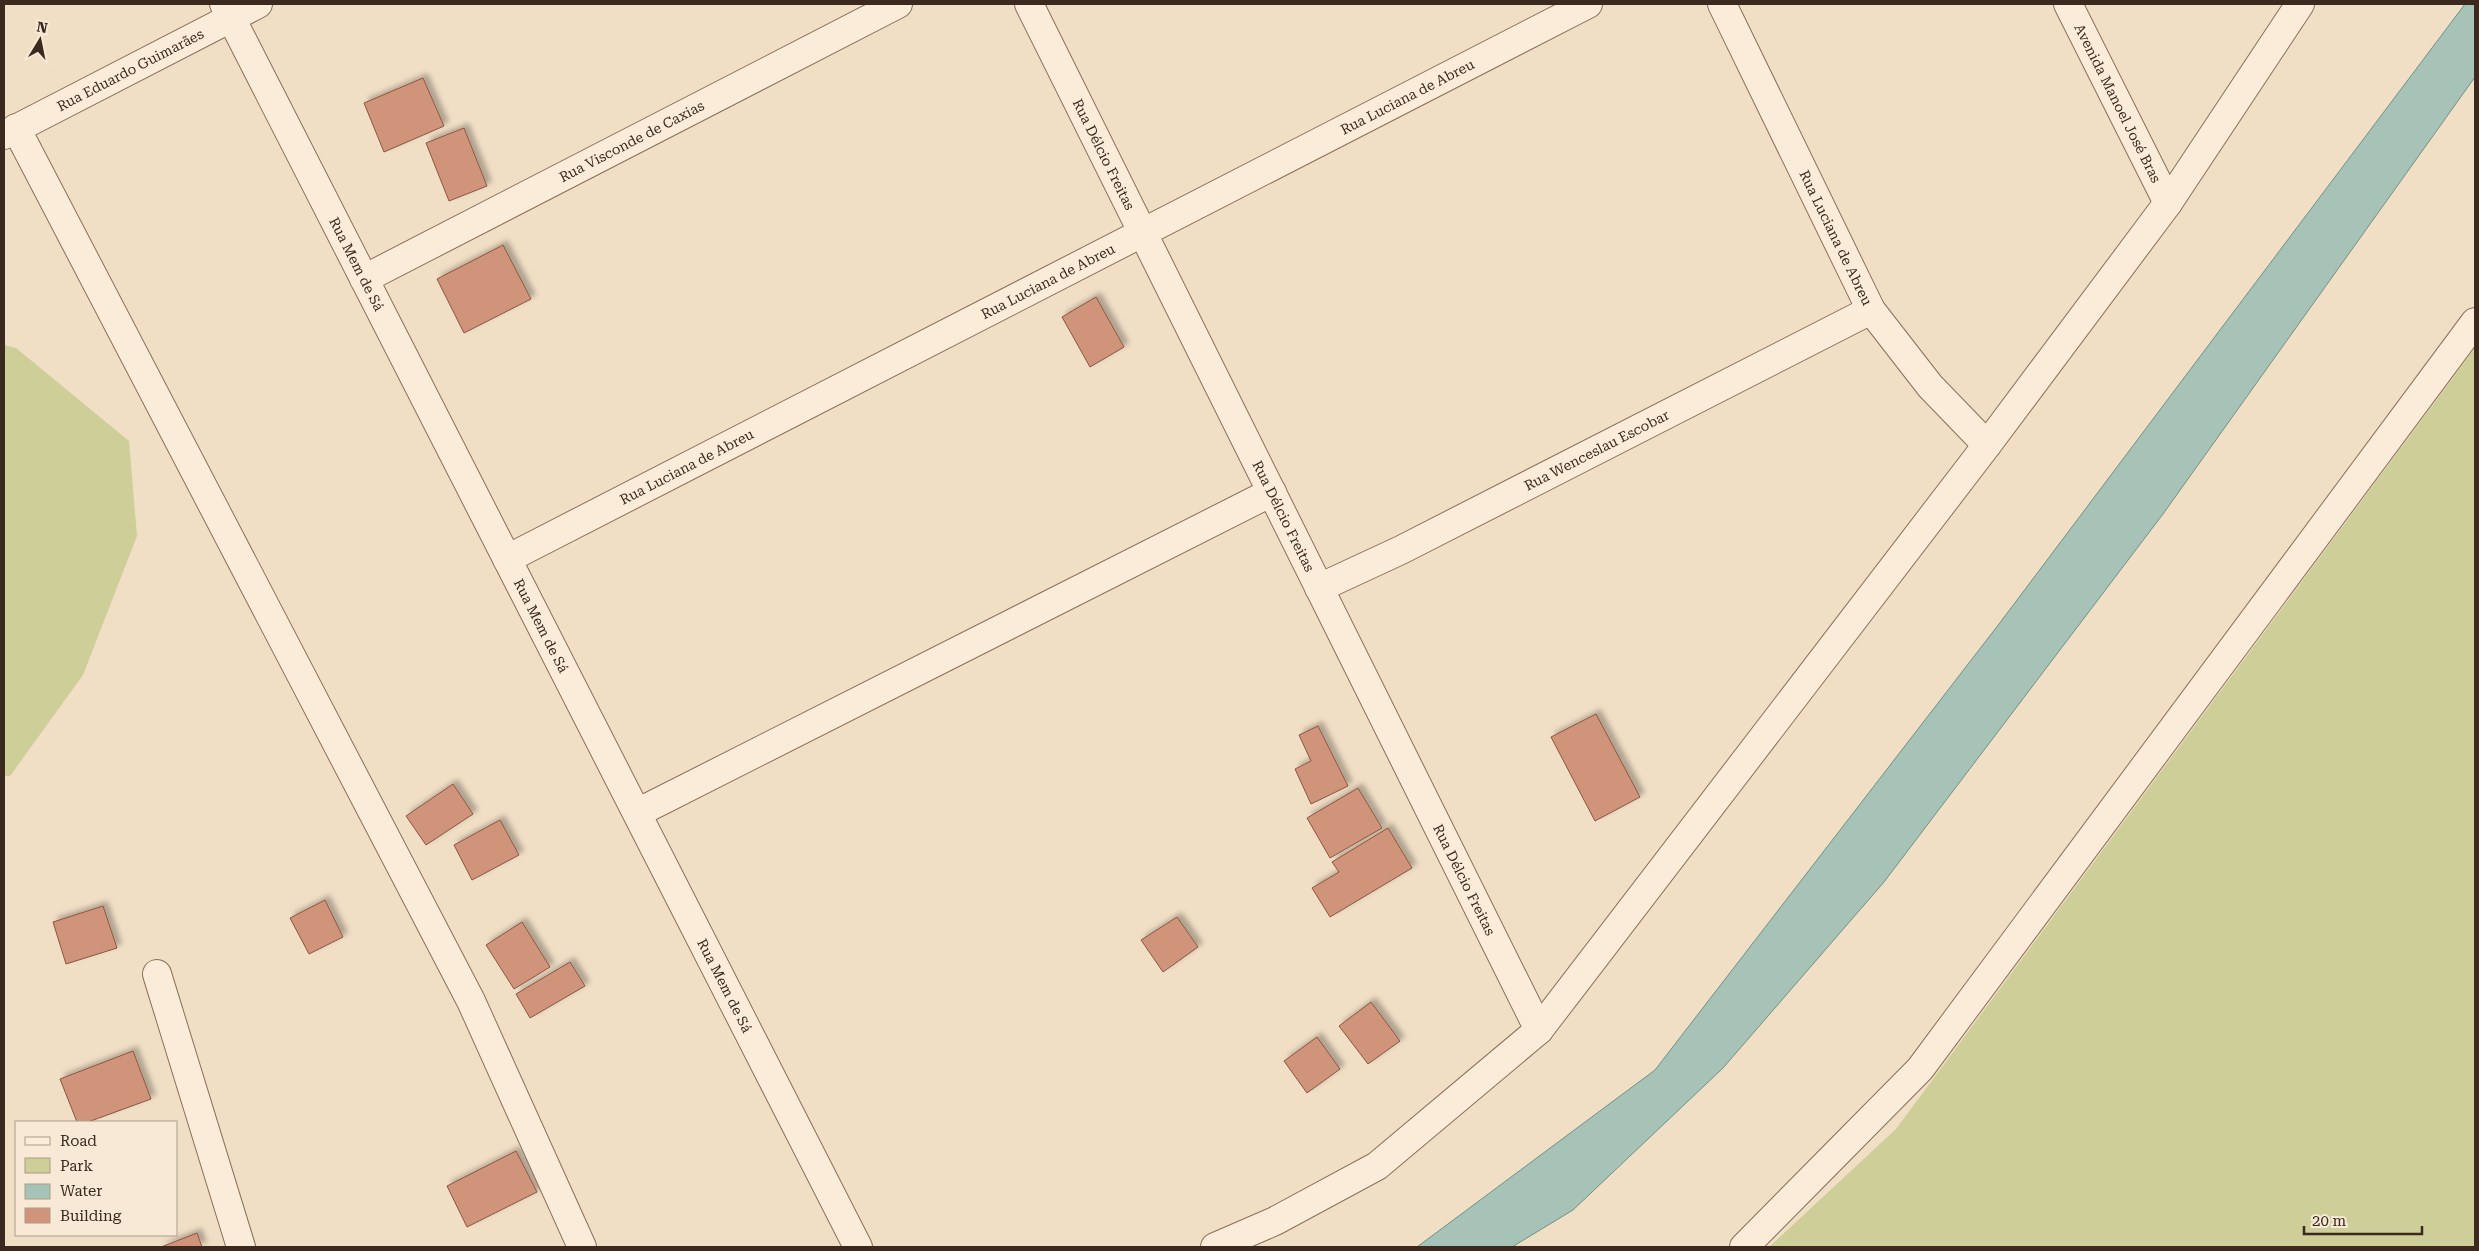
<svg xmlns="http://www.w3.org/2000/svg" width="2479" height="1251" viewBox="0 0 2479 1251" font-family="'Roboto Serif',serif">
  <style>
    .green { fill: #cece98 }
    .water { fill: #a7c3b8; stroke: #6d9285 }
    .building { fill: #cf947a; stroke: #8b5540; filter: url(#shadow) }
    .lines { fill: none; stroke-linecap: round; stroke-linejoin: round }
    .minor-casing { stroke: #8b6f5a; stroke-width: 30 }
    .minor { stroke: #faecd9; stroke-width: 28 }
    .labels { text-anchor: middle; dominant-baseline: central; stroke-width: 4.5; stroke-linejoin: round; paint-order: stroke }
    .street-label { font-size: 14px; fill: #3b291f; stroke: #f7e9d5 }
  </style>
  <defs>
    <filter id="shadow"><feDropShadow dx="4.5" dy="-4.5" stdDeviation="2.5" flood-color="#0004"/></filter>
  </defs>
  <rect width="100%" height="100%" fill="#f0dec5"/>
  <path class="green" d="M 4,345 L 16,348 L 129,441 L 137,536 L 83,675 L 10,776 L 4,776 Z
    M 2475,348 L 2475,1247 L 1769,1247 L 1896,1129 Z"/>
  <path class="water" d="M 2465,4 L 2475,4 L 2475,77 L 2163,514 L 1884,882 L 1723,1068 L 1573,1210 L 1512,1247 L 1417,1247 L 1655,1070 L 1999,624 Z"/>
  <path class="building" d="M 423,78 L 444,126 L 384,152 L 364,103 Z
    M 464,128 L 487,186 L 449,201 L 426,143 Z
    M 503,245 L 531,299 L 464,333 L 437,279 Z
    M 1096,297 L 1124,347 L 1090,367 L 1062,317 Z
    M 1596,714 L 1640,797 L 1595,821 L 1551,737 Z
    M 1318,726 L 1348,786 L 1311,804 L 1295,769 L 1311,761 L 1299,735 Z
    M 453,784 L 473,814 L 426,845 L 406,816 Z
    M 1358,788 L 1382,828 L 1330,858 L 1307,818 Z
    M 500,820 L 519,855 L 472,880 L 454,845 Z
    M 1388,828 L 1412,868 L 1330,917 L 1312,888 L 1339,872 L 1332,862 Z
    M 325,900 L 343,937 L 309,954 L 290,918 Z
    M 103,906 L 117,948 L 66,964 L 53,922 Z
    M 1177,917 L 1198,947 L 1163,972 L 1141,940 Z
    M 522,922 L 550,967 L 514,989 L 486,945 Z
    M 570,962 L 585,986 L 530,1018 L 516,994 Z
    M 1371,1002 L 1400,1041 L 1368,1064 L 1339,1026 Z
    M 1317,1037 L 1340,1069 L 1307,1093 L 1284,1061 Z
    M 133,1051 L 151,1099 L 88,1122 L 77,1122 L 60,1079 Z
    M 516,1151 L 537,1192 L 467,1227 L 447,1186 Z
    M 197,1233 L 202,1247 L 161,1247 Z"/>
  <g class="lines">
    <defs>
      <g id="minor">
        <path id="s1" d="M 224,4 L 858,1247"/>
        <path id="s2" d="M 1029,4 L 1539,1030"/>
        <path id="s3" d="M 1722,4 L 1871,310 L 1930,386 L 1987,445"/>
        <path id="s4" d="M 2068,4 L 2168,203"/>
        <path d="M 16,128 L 471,1001 L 582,1247"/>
        <path id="s5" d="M 4,135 L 258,4"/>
        <path id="s6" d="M 364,279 L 898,4"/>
        <path id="s7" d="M 507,559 L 1588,4"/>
        <path id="s8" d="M 1319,588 L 1401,550 L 1871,310"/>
        <path d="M 637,813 L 1272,492"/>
        <path d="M 157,974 L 241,1247"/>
        <path d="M 1215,1247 L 1275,1221 L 1377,1166 L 1539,1030 L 1987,445 L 2168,203 L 2300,4"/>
        <path d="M 1744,1247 L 1920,1069 L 2475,322"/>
      </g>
    </defs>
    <use href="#minor" class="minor-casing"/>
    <use href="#minor" class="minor"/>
  </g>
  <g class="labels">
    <g class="street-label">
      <text stroke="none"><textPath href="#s5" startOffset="142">Rua Eduardo Guimarães</textPath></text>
      <text stroke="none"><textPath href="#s7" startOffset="1012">Rua Luciana de Abreu</textPath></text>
      <text stroke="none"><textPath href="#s4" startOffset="111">Avenida Manoel José Bras</textPath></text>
      <text stroke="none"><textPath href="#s6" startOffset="301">Rua Visconde de Caxias</textPath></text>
      <text stroke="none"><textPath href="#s2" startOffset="168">Rua Délcio Freitas</textPath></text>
      <text stroke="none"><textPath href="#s3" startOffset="260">Rua Luciana de Abreu</textPath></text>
      <text stroke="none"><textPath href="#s1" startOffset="292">Rua Mem de Sá</textPath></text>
      <text stroke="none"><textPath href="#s7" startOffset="608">Rua Luciana de Abreu</textPath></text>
      <text stroke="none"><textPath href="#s8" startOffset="310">Rua Wenceslau Escobar</textPath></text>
      <text stroke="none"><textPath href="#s7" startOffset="202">Rua Luciana de Abreu</textPath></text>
      <text stroke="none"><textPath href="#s2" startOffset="572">Rua Délcio Freitas</textPath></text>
      <text stroke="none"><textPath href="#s1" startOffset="698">Rua Mem de Sá</textPath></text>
      <text stroke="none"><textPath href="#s2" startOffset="978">Rua Délcio Freitas</textPath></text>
      <text stroke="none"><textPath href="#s1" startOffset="1102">Rua Mem de Sá</textPath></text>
    </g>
  </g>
  <rect width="2479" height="1251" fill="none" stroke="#3b291f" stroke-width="10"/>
  <rect x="15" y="1121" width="162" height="115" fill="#f7e9d5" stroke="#ac9c8c"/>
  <rect x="25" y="1137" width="25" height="8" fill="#faecd9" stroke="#ac9c8c"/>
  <text x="60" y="1146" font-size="15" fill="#3b291f">Road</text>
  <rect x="25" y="1158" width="25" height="15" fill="#cece98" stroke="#ac9c8c"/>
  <text x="60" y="1171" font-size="15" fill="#3b291f">Park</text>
  <rect x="25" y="1184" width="25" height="15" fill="#a7c3b8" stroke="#ac9c8c"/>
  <text x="60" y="1196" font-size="15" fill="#3b291f">Water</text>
  <rect x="25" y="1208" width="25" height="15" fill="#cf947a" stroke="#ac9c8c"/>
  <text x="60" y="1221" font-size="15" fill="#3b291f">Building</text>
  <g transform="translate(40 40) rotate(10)" stroke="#f7e9d5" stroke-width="4" paint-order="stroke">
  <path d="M0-4L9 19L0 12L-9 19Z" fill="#3b291f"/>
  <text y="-8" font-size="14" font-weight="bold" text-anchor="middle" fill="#3b291f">N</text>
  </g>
  <path d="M2304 1226v8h118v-8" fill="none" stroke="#3b291f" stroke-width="2.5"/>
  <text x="2312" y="1226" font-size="15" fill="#3b291f" stroke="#f7e9d5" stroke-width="4" paint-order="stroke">20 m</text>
</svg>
